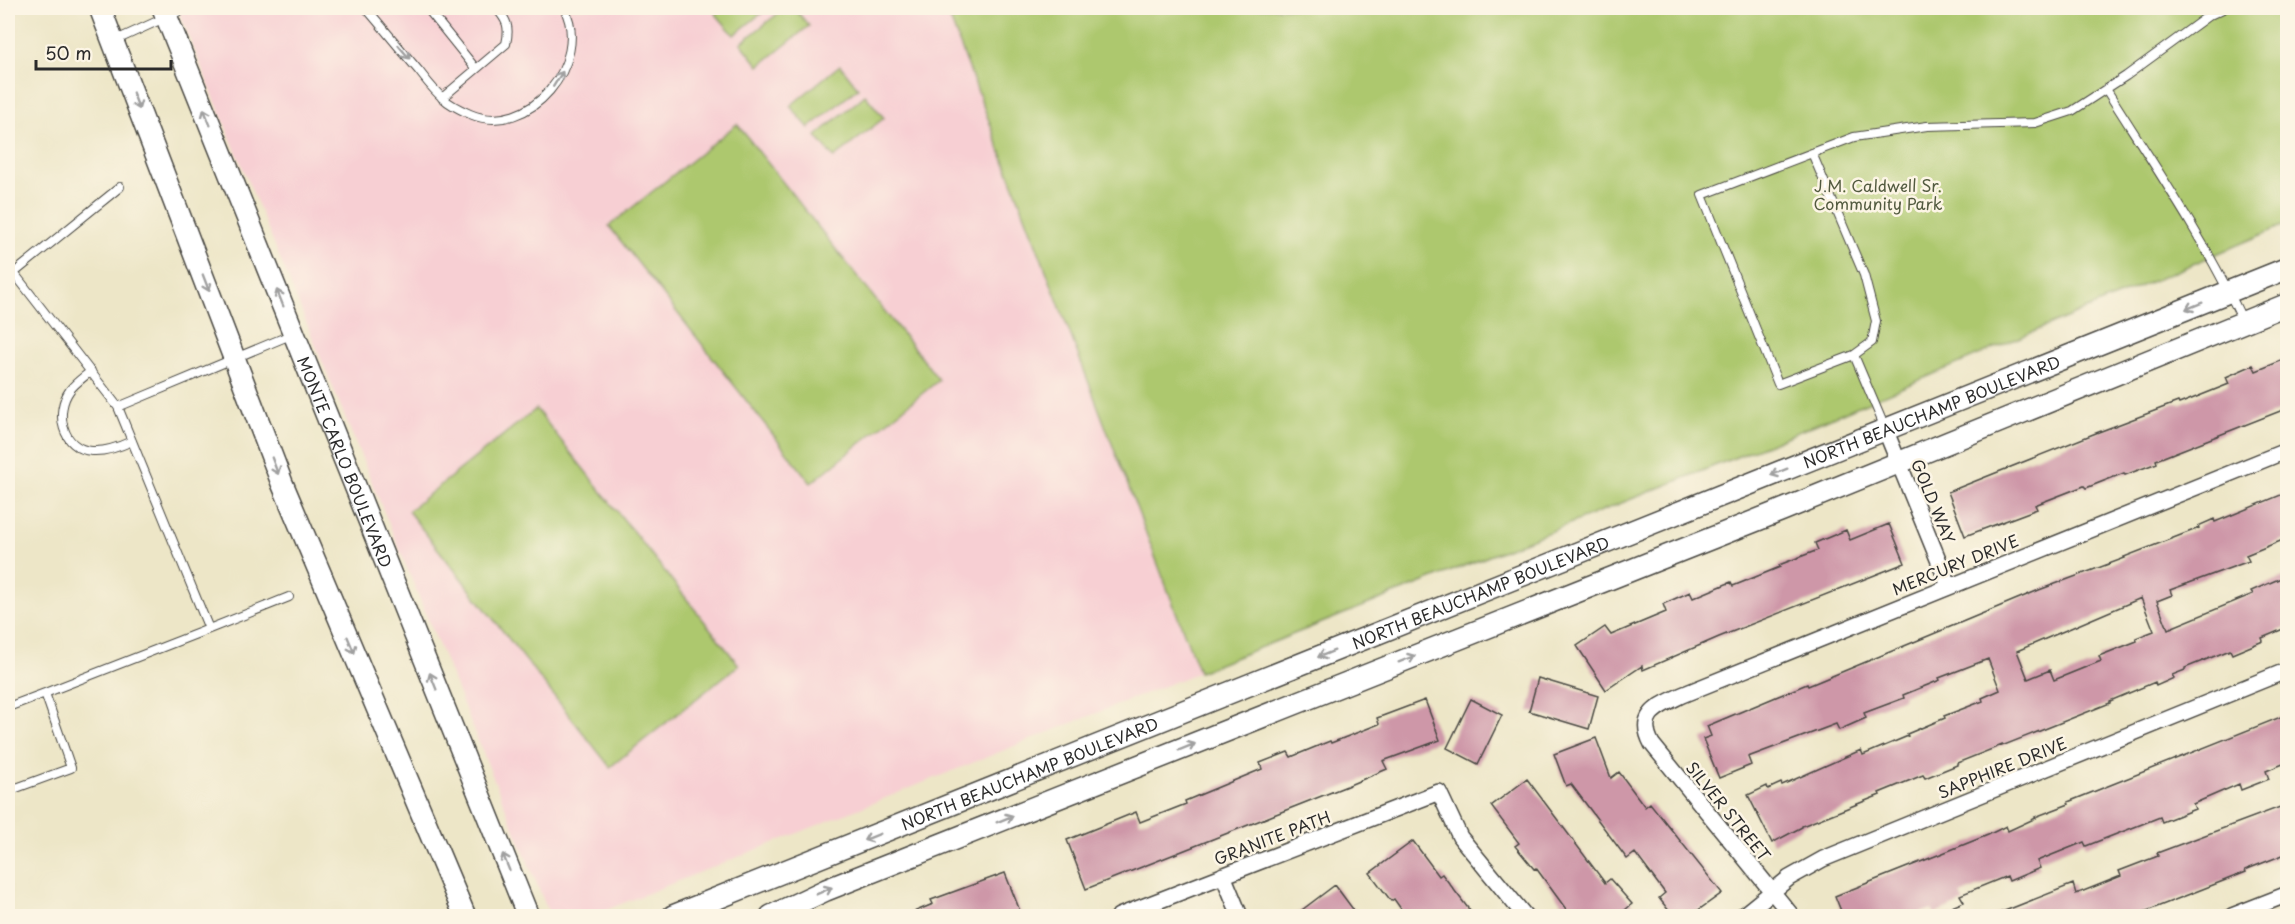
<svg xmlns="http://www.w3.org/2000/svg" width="2295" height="924" viewBox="0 0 2295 924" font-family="'Playpen Sans',sans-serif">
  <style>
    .built { fill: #f7cfd3 }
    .green { fill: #adc86e; stroke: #6c7a4c; stroke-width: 1.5 }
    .building { fill: #ce97a8; fill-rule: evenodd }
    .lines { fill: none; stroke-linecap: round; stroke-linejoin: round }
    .lane-casing { stroke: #484742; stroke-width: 10 }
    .street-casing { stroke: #484742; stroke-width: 18 }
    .secondary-casing { stroke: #484742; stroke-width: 24 }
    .lane { stroke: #fff; stroke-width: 8 }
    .street { stroke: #fff; stroke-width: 15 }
    .secondary { stroke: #fff; stroke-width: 21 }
    .oneway { stroke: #a0a0a0 }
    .labels { text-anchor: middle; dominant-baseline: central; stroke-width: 5; stroke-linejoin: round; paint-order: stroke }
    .park-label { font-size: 16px; fill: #525a3f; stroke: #fcf5e5 }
    .street-label { font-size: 16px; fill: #2b2b2b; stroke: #fcf5e5 }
  </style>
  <rect width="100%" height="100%" fill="#fcf5e5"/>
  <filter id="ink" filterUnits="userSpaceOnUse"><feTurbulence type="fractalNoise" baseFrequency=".0167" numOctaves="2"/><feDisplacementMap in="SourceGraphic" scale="12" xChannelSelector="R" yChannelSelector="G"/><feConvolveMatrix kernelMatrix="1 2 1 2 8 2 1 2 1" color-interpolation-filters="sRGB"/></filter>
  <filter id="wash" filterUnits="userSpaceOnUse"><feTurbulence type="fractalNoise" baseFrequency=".008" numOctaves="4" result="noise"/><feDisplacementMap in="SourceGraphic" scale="24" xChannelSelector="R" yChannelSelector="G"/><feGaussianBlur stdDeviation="1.35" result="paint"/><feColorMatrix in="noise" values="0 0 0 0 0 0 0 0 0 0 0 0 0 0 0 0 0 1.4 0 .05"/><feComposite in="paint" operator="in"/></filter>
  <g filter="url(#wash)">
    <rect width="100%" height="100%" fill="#ede6c7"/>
    <path class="built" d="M 177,8 L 946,8 L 1199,672 L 591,916 L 550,916 Z"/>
    <path class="green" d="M 721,8 L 768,8 L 734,35 L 715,13 Z
      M 785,8 L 794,8 L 809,26 L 759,66 L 741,43 Z
      M 946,8 L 2287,8 L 2287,224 L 1774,442 L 1199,672 Z
      M 840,65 L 858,88 L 809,128 L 790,106 Z
      M 865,95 L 884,118 L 834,158 L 816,136 Z
      M 737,124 L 939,380 L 811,483 L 609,226 Z
      M 536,409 L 739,665 L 610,767 L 408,511 Z"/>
    <g id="blocks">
      <path class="building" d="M 2288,358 L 2288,408 L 2156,460 L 2157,463 L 2125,475 L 2124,473 L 2086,488 L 2084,486 L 2035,505 L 2037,509 L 1965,536 L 1948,492 L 2096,433 L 2178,402 L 2179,404 L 2229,384 L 2226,377 L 2253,365 L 2256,371 Z
        M 2288,492 L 2288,538 L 2246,555 L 2249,561 L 2170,590 L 2172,595 L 2157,601 L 2168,629 L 2253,594 L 2251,591 L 2288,575 L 2288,627 L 2262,638 L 2263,641 L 2232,654 L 2230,650 L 2185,668 L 2185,670 L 2172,675 L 2174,678 L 2156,686 L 2155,682 L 2110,701 L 2110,703 L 2002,746 L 2002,745 L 1957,763 L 1957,765 L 1925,778 L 1923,775 L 1879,793 L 1880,795 L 1802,826 L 1802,827 L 1772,843 L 1748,795 L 1767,786 L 1768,789 L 1781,783 L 1782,785 L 1861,750 L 1863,755 L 1908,736 L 1907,734 L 1945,718 L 1944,716 L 1983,701 L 1982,698 L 2000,690 L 1988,659 L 1939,678 L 1940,680 L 1903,695 L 1904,698 L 1864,713 L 1866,718 L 1839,730 L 1836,724 L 1748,757 L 1751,765 L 1719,778 L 1703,739 L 1711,736 L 1707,726 L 1807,684 L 1808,686 L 2039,590 L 2125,558 L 2124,557 L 2199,528 L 2198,526 L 2214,519 L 2215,522 ZM 2141,598 L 2154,631 L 2136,638 L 2137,641 L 2099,656 L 2101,661 L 2054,680 L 2050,670 L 2028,679 L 2017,651 Z
        M 1889,524 L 1905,563 L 1719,637 L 1643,670 L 1642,666 L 1606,690 L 1577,646 L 1605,627 L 1611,635 L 1666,612 L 1663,604 L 1690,592 L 1693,598 L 1731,582 L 1733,586 L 1780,567 L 1779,565 L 1818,550 L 1815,543 L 1846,530 L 1850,540 Z
        M 1538,678 L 1598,696 L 1589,729 L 1529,711 Z
        M 1471,699 L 1502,715 L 1478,764 L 1447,748 Z
        M 1425,700 L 1440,740 L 1383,761 L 1387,769 L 1347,786 L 1086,889 L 1067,840 L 1136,812 L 1140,822 L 1186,804 L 1185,801 L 1262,769 L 1260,763 L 1288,752 L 1291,757 L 1330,741 L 1331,743 L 1379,724 L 1377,718 Z
        M 2288,714 L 2288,762 L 2266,771 L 2269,779 L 2241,790 L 2239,784 L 2193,804 L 2195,809 L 2162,822 L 2160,817 L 2086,846 L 2084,842 L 2037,861 L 2040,868 L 2009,881 L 2007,876 L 1960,895 L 1964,902 L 1935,914 L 1932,909 L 1913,916 L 1843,916 L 1835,896 L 1988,835 L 2006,826 L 2008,831 L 2036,818 L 2035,817 L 2069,804 L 2068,802 Z
        M 1596,738 L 1611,778 L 1619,772 L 1645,807 L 1650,803 L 1722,893 L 1690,916 L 1673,916 L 1659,898 L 1665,893 L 1635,853 L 1627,859 L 1571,784 L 1566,786 L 1554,754 Z
        M 1527,779 L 1605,883 L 1610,879 L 1632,904 L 1618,916 L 1571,916 L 1536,868 L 1534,869 L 1515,846 L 1519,843 L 1491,806 Z
        M 2288,804 L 2288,853 L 2245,870 L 2246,872 L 2134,916 L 1992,916 L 2073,884 L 2076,894 L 2121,876 L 2119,871 L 2158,856 L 2157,853 Z
        M 1413,841 L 1439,876 L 1442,874 L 1474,916 L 1406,916 L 1394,899 L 1391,901 L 1370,873 Z
        M 1005,873 L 1022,916 L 904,916 L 933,904 L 931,900 Z
        M 1335,885 L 1358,916 L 1294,916 Z"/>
    </g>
  </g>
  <g filter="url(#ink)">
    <use href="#blocks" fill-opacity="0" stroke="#484742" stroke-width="1.5"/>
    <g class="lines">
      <defs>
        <path id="lane" d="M 366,8 C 384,29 401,50 419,71 C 426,80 434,91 443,98 C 450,105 461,110 470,114 C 529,139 592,62 564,8
          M 427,8 L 476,69
          M 114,41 L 186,8
          M 2106,89 C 2154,165 2205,240 2243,321
          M 442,98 L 506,44 C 510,27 507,20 496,8
          M 1812,153 L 1864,275 L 1876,321 L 1872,342 L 1854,355
          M 8,263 L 14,273 L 120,187
          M 8,279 L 14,273 L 118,407 L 209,629 L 45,693 L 71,768 L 8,791
          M 91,371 C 84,377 75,383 70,390 C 54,412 62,449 92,451 C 106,452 119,447 132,441
          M 118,407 L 293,334
          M 1885,428 L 1854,355 L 1778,384 L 1702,195 L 1854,137 L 1927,126 L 2035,123 L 2072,111 L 2126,76 L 2208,16 L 2225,8
          M 209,629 L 289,597
          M 8,707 L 45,693"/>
        <path id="street" d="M 1885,429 L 1949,586
          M 1223,875 L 1240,916
          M 1119,916 L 1439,792 L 1460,837 L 1525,916
          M 1742,916 L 1789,878 L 1823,859 L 2288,670
          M 1792,916 L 1652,744 C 1636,714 1658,707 1682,695 L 2288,450
          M 2232,916 L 2288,894"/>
        <g id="secondary">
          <path d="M 100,8 L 282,483 L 465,916"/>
          <path id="s1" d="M 163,8 L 528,916"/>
          <path id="s2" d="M 673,916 L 2288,268"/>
          <path d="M 771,916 L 826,890 L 1780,511 L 2288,304"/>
        </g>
      </defs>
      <use href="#lane" class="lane-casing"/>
      <use href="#street" class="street-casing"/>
      <use href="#secondary" class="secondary-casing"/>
      <use href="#lane" class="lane"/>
      <use href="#street" class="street"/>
      <use href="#secondary" class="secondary"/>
    </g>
    <defs><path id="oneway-shaft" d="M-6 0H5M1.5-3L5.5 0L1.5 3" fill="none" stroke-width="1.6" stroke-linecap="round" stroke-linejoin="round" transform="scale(1.5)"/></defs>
    <g class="oneway">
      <use href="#oneway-shaft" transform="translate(404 52) rotate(50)"/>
      <use href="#oneway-shaft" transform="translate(558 79) rotate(-58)"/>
      <use href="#oneway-shaft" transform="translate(136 101) rotate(69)"/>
      <use href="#oneway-shaft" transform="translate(207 117) rotate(-112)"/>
      <use href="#oneway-shaft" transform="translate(206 283) rotate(69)"/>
      <use href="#oneway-shaft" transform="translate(280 298) rotate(-112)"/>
      <use href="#oneway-shaft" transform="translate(2194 306) rotate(158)"/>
      <use href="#oneway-shaft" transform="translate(275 466) rotate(69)"/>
      <use href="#oneway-shaft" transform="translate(1779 472) rotate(158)"/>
      <use href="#oneway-shaft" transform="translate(351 645) rotate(67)"/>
      <use href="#oneway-shaft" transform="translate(1326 654) rotate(158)"/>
      <use href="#oneway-shaft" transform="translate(1407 659) rotate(-22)"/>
      <use href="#oneway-shaft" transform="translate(433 681) rotate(-112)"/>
      <use href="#oneway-shaft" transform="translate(1187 747) rotate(-22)"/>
      <use href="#oneway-shaft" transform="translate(1005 819) rotate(-22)"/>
      <use href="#oneway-shaft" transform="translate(872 837) rotate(158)"/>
      <use href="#oneway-shaft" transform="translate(506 862) rotate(-112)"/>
      <use href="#oneway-shaft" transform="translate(824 891) rotate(-24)"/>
    </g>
  </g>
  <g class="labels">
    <g class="park-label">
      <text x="1878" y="185">J.M. Caldwell Sr.<tspan x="1878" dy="18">Community Park</tspan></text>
    </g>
    <g class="street-label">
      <text stroke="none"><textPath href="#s2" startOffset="1356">NORTH BEAUCHAMP BOULEVARD</textPath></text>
      <text stroke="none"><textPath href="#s1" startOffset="489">MONTE CARLO BOULEVARD</textPath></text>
      <text transform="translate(1934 501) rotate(68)">GOLD WAY</text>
      <text transform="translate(1955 564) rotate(-22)">MERCURY DRIVE</text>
      <text stroke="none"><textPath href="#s2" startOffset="870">NORTH BEAUCHAMP BOULEVARD</textPath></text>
      <text transform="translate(2002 767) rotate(-22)">SAPPHIRE DRIVE</text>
      <text stroke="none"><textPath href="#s2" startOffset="384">NORTH BEAUCHAMP BOULEVARD</textPath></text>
      <text transform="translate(1729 811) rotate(51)">SILVER STREET</text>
      <text transform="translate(1272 837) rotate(-21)">GRANITE PATH</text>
    </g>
  </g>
  <rect width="2295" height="924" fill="none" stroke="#fcf5e5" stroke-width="30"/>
  <path d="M36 60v9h135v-9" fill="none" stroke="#2b2b2b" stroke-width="3"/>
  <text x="45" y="60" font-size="18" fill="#2b2b2b" stroke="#fcf5e5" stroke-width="4.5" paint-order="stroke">50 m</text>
</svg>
